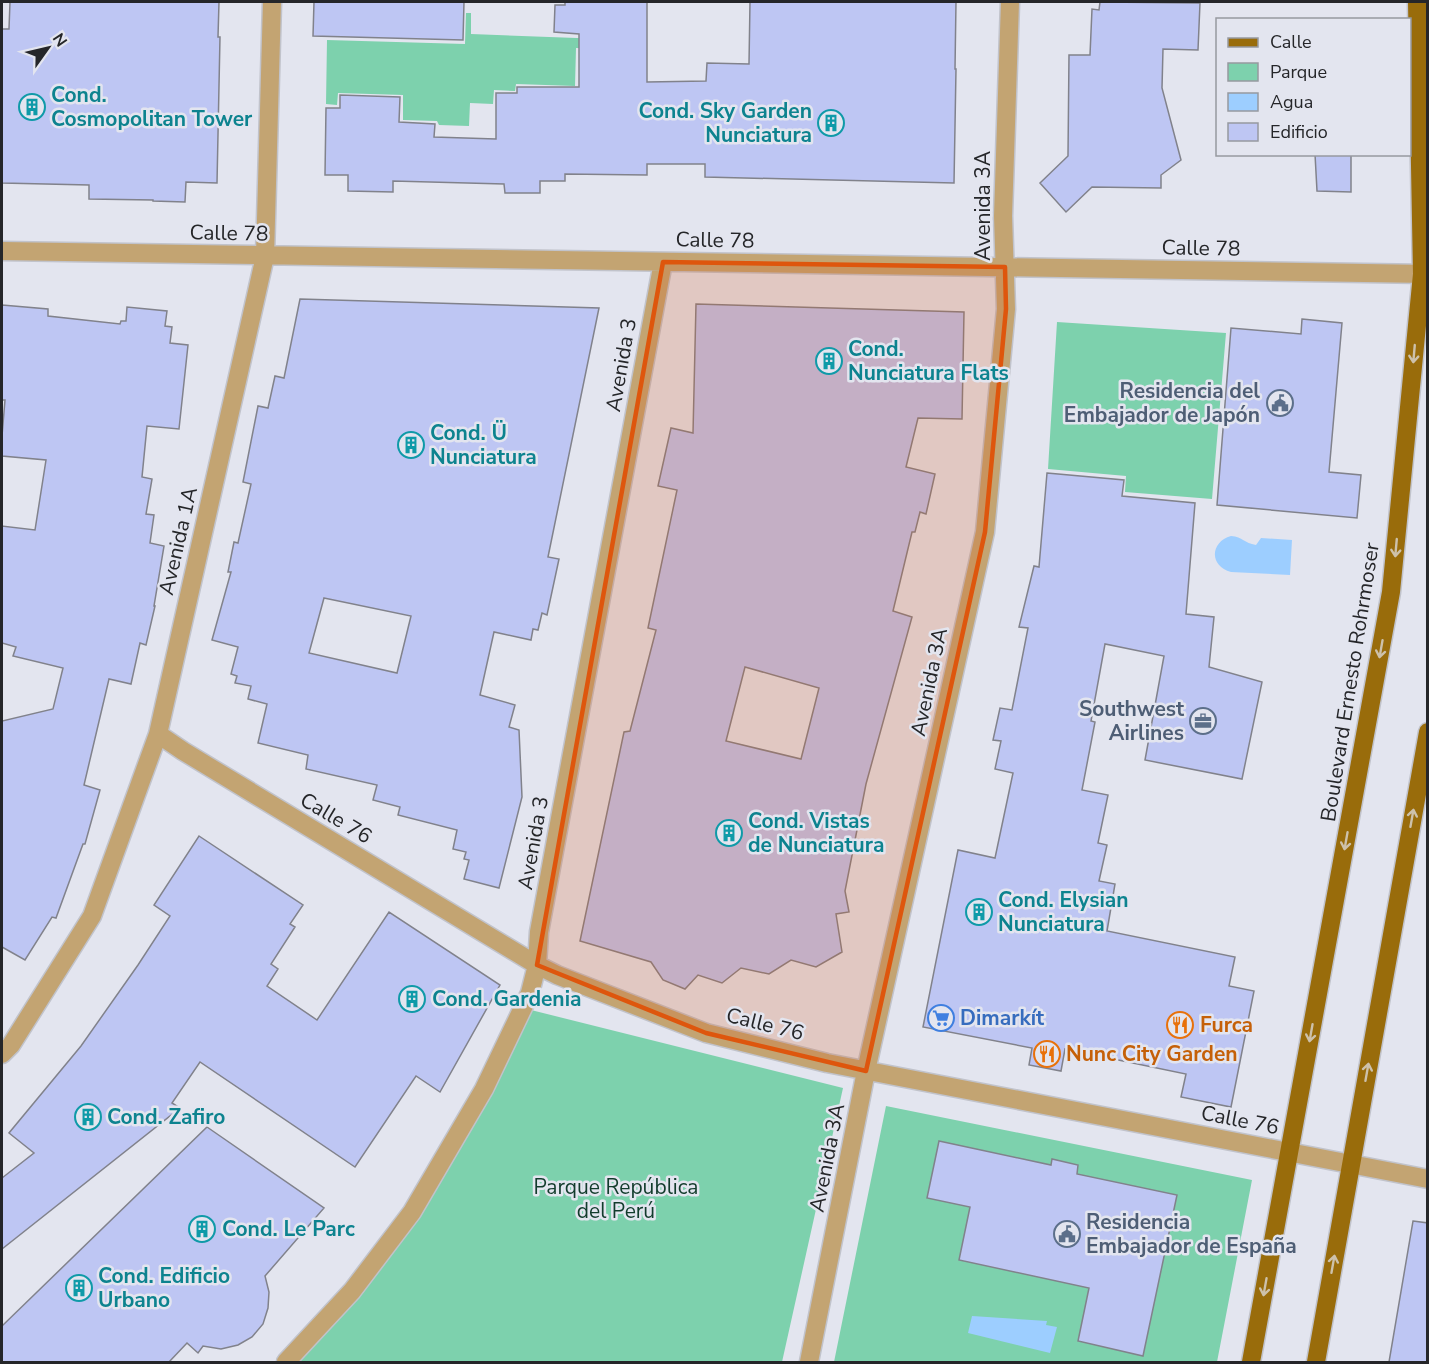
<svg xmlns="http://www.w3.org/2000/svg" width="1429" height="1364" viewBox="0 0 1429 1364" font-family="'Nunito Sans',sans-serif">
  <style>
    .green { fill: #7dd1ad }
    .water { fill: #9dceff }
    .building { fill: #bec6f3; stroke: #81828b; stroke-width: 1.5; fill-rule: evenodd }
    .lines { fill: none; stroke-linecap: round; stroke-linejoin: round }
    .minor-casing { stroke: #c1c3cb; stroke-width: 21 }
    .major-casing { stroke: #c1c3cb; stroke-width: 21 }
    .minor { stroke: #c3a472; stroke-width: 18 }
    .major { stroke: #996c0b; stroke-width: 18 }
    .oneway { stroke: #cdc1ab }
    .marked { fill: #de560d; fill-opacity: 0.2; stroke: #de560d; stroke-width: 4.5; stroke-linejoin: round }
    .labels { text-anchor: middle; dominant-baseline: central; stroke-width: 5; stroke-linejoin: round; paint-order: stroke }
    .culture-label { font-size: 21px; font-weight: bold; fill: #0d838f; stroke: #e3e5ef; text-anchor: start }
    .street-label { font-size: 21px; fill: #252629; stroke: #e3e5ef }
    .service-label { font-size: 21px; font-weight: bold; fill: #4e5e75; stroke: #e3e5ef; text-anchor: end }
    .shop-label { font-size: 21px; font-weight: bold; fill: #366cbe; stroke: #e3e5ef; text-anchor: start }
    .food-label { font-size: 21px; font-weight: bold; fill: #c56008; stroke: #e3e5ef; text-anchor: start }
    .park-label { font-size: 21px; fill: #123c2c; stroke: #e3e5ef }
  </style>
  <rect width="100%" height="100%" fill="#e3e5ef"/>
  <path class="green" d="M 466,13 L 471,13 L 471,34 L 604,39 L 604,49 L 576,48 L 575,86 L 516,84 L 515,91 L 494,90 L 493,104 L 470,103 L 469,126 L 439,125 L 437,121 L 403,120 L 403,95 L 338,93 L 337,105 L 326,104 L 327,40 L 465,44 Z
    M 1057,322 L 1226,333 L 1212,499 L 1125,492 L 1126,476 L 1048,469 Z
    M 531,1010 L 843,1088 L 782,1362 L 295,1362 L 363,1293 L 422,1207 Z
    M 886,1106 L 1252,1180 L 1217,1362 L 834,1362 Z"/>
  <path class="water" d="M 1231,536 C 1243,537 1244,543 1256,545 L 1261,538 L 1292,540 L 1290,575 L 1231,572 C 1209,566 1210,542 1231,536 Z
    M 972,1316 L 1047,1321 L 1046,1325 L 1057,1327 L 1050,1353 L 968,1333 Z"/>
  <path class="building" d="M 10,2 L 219,2 L 218,37 L 220,37 L 217,183 L 186,182 L 185,202 L 153,201 L 153,200 L 89,199 L 89,185 L 2,183 L 2,29 L 9,29 Z
    M 314,2 L 464,2 L 463,40 L 313,36 Z
    M 565,2 L 647,2 L 647,82 L 706,81 L 707,63 L 749,64 L 750,2 L 956,2 L 955,69 L 956,69 L 954,183 L 705,177 L 705,164 L 647,164 L 647,175 L 565,174 L 565,181 L 540,181 L 540,193 L 505,193 L 504,184 L 393,181 L 393,192 L 348,191 L 348,175 L 325,175 L 326,108 L 340,108 L 340,95 L 400,97 L 399,122 L 435,124 L 434,137 L 496,139 L 496,93 L 517,93 L 517,87 L 579,87 L 579,34 L 554,32 L 555,5 L 565,5 Z
    M 1100,2 L 1200,3 L 1198,50 L 1163,49 L 1162,88 L 1181,160 L 1161,175 L 1161,188 L 1092,187 L 1066,212 L 1040,183 L 1068,156 L 1069,55 L 1090,55 L 1092,9 L 1099,10 Z
    M 1315,154 L 1351,154 L 1351,192 L 1317,191 Z
    M 300,299 L 599,308 L 548,557 L 559,559 L 547,615 L 542,613 L 538,630 L 533,629 L 531,640 L 494,632 L 480,695 L 515,705 L 509,727 L 519,730 L 522,797 L 499,888 L 464,879 L 469,860 L 464,859 L 466,852 L 453,849 L 457,830 L 398,815 L 400,807 L 373,800 L 377,785 L 306,769 L 308,755 L 258,743 L 267,704 L 248,699 L 251,686 L 235,683 L 237,676 L 231,674 L 238,647 L 212,640 L 231,572 L 228,572 L 234,542 L 238,543 L 251,484 L 243,482 L 258,406 L 268,408 L 275,376 L 284,378 ZM 324,598 L 411,616 L 397,673 L 309,653 Z
    M 696,304 L 964,312 L 962,419 L 918,418 L 906,467 L 935,474 L 926,514 L 920,512 L 915,532 L 912,532 L 893,611 L 912,617 L 866,784 L 845,891 L 849,912 L 836,914 L 842,952 L 816,967 L 791,960 L 769,974 L 741,968 L 722,983 L 698,975 L 685,989 L 663,980 L 651,962 L 580,941 L 624,732 L 630,731 L 656,630 L 648,628 L 677,490 L 658,486 L 671,428 L 693,433 ZM 745,667 L 819,688 L 801,759 L 726,741 Z
    M 2,305 L 48,309 L 48,316 L 120,324 L 121,321 L 126,321 L 127,307 L 167,311 L 165,326 L 172,327 L 170,343 L 188,345 L 179,429 L 147,426 L 142,477 L 152,479 L 146,514 L 154,515 L 150,543 L 164,546 L 154,606 L 155,606 L 146,645 L 140,643 L 131,684 L 109,679 L 84,785 L 100,790 L 85,844 L 83,844 L 56,918 L 52,917 L 25,960 L 2,947 L 2,721 L 53,709 L 63,668 L 13,656 L 16,647 L 2,643 L 2,526 L 35,530 L 46,460 L 2,456 L 2,436 L 5,400 L 2,400 Z
    M 1302,319 L 1342,323 L 1329,472 L 1361,475 L 1357,518 L 1217,505 L 1231,328 L 1301,334 Z
    M 1047,473 L 1124,480 L 1122,496 L 1195,503 L 1186,614 L 1214,617 L 1209,667 L 1262,682 L 1242,779 L 1145,760 L 1164,656 L 1105,644 L 1091,721 L 1095,722 L 1082,790 L 1108,795 L 1098,843 L 1107,845 L 1099,881 L 1115,884 L 1107,931 L 1235,957 L 1229,986 L 1254,991 L 1231,1107 L 1181,1097 L 1186,1074 L 1065,1049 L 1061,1071 L 1029,1065 L 1032,1048 L 923,1027 L 958,850 L 995,858 L 1013,773 L 995,769 L 1001,741 L 993,740 L 1000,708 L 1012,710 L 1028,628 L 1019,627 L 1034,566 L 1039,567 Z
    M 199,836 L 303,905 L 290,924 L 295,927 L 271,964 L 278,969 L 267,986 L 317,1020 L 389,912 L 500,985 L 440,1092 L 416,1076 L 355,1167 L 200,1062 L 172,1103 L 180,1108 L 2,1249 L 2,1178 L 34,1153 L 9,1133 L 81,1046 L 138,965 L 170,916 L 154,905 Z
    M 207,1127 L 324,1208 L 265,1276 L 269,1292 L 268,1308 L 263,1324 L 252,1337 L 238,1345 L 221,1349 L 203,1346 L 198,1353 L 187,1343 L 169,1362 L 2,1362 L 2,1326 Z
    M 939,1141 L 1051,1165 L 1052,1159 L 1078,1165 L 1077,1174 L 1177,1195 L 1143,1356 L 1078,1341 L 1089,1288 L 959,1260 L 970,1207 L 927,1198 Z
    M 1413,1221 L 1428,1223 L 1428,1362 L 1389,1362 Z"/>
  <g class="lines">
    <defs>
      <path id="minor" d="M 2,251 L 1428,274
        M 158,734 L 183,751 L 537,965 L 557,975 L 706,1033 L 827,1063 L 1428,1179
        M 2,1054 L 11,1045 L 92,916 L 158,734 L 265,256 L 272,2
        M 286,1362 L 352,1291 L 412,1212 L 484,1089 L 530,993 L 537,965 L 539,932 L 663,262
        M 809,1362 L 866,1071 L 985,532 L 1006,309 L 1003,216 L 1010,2"/>
      <path id="major" d="M 1251,1362 L 1391,592 L 1422,274 L 1417,2
        M 1316,1362 L 1428,732"/>
    </defs>
    <use href="#minor" class="minor-casing"/>
    <use href="#major" class="major-casing"/>
    <use href="#minor" class="minor"/>
    <use href="#major" class="major"/>
  </g>
  <defs><path id="oneway-shaft" d="M-6 0H5M1.5-3L5.5 0L1.5 3" fill="none" stroke-width="1.6" stroke-linecap="round" stroke-linejoin="round" transform="scale(1.5)"/></defs>
  <g class="oneway">
    <use href="#oneway-shaft" transform="translate(1414 354) rotate(95)"/>
    <use href="#oneway-shaft" transform="translate(1396 548) rotate(95)"/>
    <use href="#oneway-shaft" transform="translate(1381 649) rotate(100)"/>
    <use href="#oneway-shaft" transform="translate(1412 818) rotate(-80)"/>
    <use href="#oneway-shaft" transform="translate(1346 841) rotate(100)"/>
    <use href="#oneway-shaft" transform="translate(1311 1033) rotate(100)"/>
    <use href="#oneway-shaft" transform="translate(1367 1072) rotate(-80)"/>
    <use href="#oneway-shaft" transform="translate(1333 1264) rotate(-80)"/>
    <use href="#oneway-shaft" transform="translate(1265 1287) rotate(100)"/>
  </g>
  <path class="marked" d="M 663,262 L 1005,267 L 1006,309 L 985,532 L 866,1071 L 706,1033 L 537,965 Z"/>
  <defs>
    <symbol id="building-ring" viewBox="-11 -11 22 22"><circle r="9.5" fill="#e3e5ef" stroke="#0f9aa8" stroke-width="1.5"/><path d="M-4-6H4V6H1V3H-1V6H-4ZM-2.5-4.3h1.7v1.8h-1.7ZM.8-4.3h1.7v1.8H.8ZM-2.5-1h1.7V.8h-1.7ZM.8-1h1.7V.8H.8Z" fill="#0f9aa8"/></symbol>
    <symbol id="civic-ring" viewBox="-11 -11 22 22"><circle r="9.5" fill="#e3e5ef" stroke="#5c6f8a" stroke-width="1.5"/><path d="M-.6-6.5H3V-4.5H.6V-3L4-1V1h2V6H-6V1h2V-1L-.6-3ZM-1.2 2.5V6h2.4V2.5Z" fill="#5c6f8a"/></symbol>
    <symbol id="office-ring" viewBox="-11 -11 22 22"><circle r="9.5" fill="#e3e5ef" stroke="#5c6f8a" stroke-width="1.5"/><path d="M-6-3h4V-5.5h4V-3h4V5H-6ZM-1-4.5V-3h2v-1.5ZM-6 0V1H6V0Z" fill="#5c6f8a"/></symbol>
    <symbol id="supermarket-ring" viewBox="-11 -11 22 22"><circle r="9.5" fill="#e3e5ef" stroke="#3f7fe0" stroke-width="1.5"/><path d="M-6-5.5h2.5l.6 2H6L4.5 2H-2.5L-4.4-4H-6ZM-1.5 3.2a1.3 1.3 0 1 0 .1 0ZM3 3.2a1.3 1.3 0 1 0 .1 0Z" fill="#3f7fe0"/></symbol>
    <symbol id="restaurant-ring" viewBox="-11 -11 22 22"><circle r="9.5" fill="#e3e5ef" stroke="#e8710a" stroke-width="1.5"/><path d="M-5-6h1v4h1v-4h1v4h1v-4h1v5L-1.5 .5V6h-2V.5L-5-1ZM5-6V6H3V1.5H1.5Q1.5-4 5-6Z" fill="#e8710a"/></symbol>
  </defs>
  <g fill-rule="evenodd">
    <use href="#building-ring" x="17" y="92" width="30" height="30"/>
    <use href="#building-ring" x="816" y="108" width="30" height="30"/>
    <use href="#building-ring" x="814" y="346" width="30" height="30"/>
    <use href="#civic-ring" x="1265" y="388" width="30" height="30"/>
    <use href="#building-ring" x="396" y="430" width="30" height="30"/>
    <use href="#office-ring" x="1188" y="706" width="30" height="30"/>
    <use href="#building-ring" x="714" y="818" width="30" height="30"/>
    <use href="#building-ring" x="964" y="897" width="30" height="30"/>
    <use href="#building-ring" x="397" y="984" width="30" height="30"/>
    <use href="#supermarket-ring" x="926" y="1003" width="30" height="30"/>
    <use href="#restaurant-ring" x="1165" y="1010" width="30" height="30"/>
    <use href="#restaurant-ring" x="1032" y="1039" width="30" height="30"/>
    <use href="#building-ring" x="73" y="1102" width="30" height="30"/>
    <use href="#building-ring" x="187" y="1214" width="30" height="30"/>
    <use href="#civic-ring" x="1052" y="1219" width="30" height="30"/>
    <use href="#building-ring" x="64" y="1273" width="30" height="30"/>
  </g>
  <g class="labels">
    <g class="culture-label">
      <text x="51" y="95">Cond.<tspan x="51" dy="24">Cosmopolitan Tower</tspan></text>
      <text x="812" y="111" text-anchor="end">Cond. Sky Garden<tspan x="812" dy="24">Nunciatura</tspan></text>
      <text x="848" y="349">Cond.<tspan x="848" dy="24">Nunciatura Flats</tspan></text>
      <text x="430" y="433">Cond. Ü<tspan x="430" dy="24">Nunciatura</tspan></text>
      <text x="748" y="821">Cond. Vistas<tspan x="748" dy="24">de Nunciatura</tspan></text>
      <text x="998" y="900">Cond. Elysian<tspan x="998" dy="24">Nunciatura</tspan></text>
      <text x="432" y="999">Cond. Gardenia</text>
      <text x="107" y="1117">Cond. Zafiro</text>
      <text x="222" y="1229">Cond. Le Parc</text>
      <text x="98" y="1276">Cond. Edificio<tspan x="98" dy="24">Urbano</tspan></text>
    </g>
    <g class="street-label">
      <text transform="translate(983 206) rotate(-90)">Avenida 3A</text>
      <text transform="translate(229 233) rotate(1)">Calle 78</text>
      <text transform="translate(715 240) rotate(1)">Calle 78</text>
      <text transform="translate(1201 248) rotate(1)">Calle 78</text>
      <text transform="translate(621 365) rotate(-80)">Avenida 3</text>
      <text transform="translate(178 541) rotate(-77)">Avenida 1A</text>
      <text transform="translate(929 682) rotate(-78)">Avenida 3A</text>
      <text transform="translate(1350 682) rotate(-81)">Boulevard Ernesto Rohrmoser</text>
      <text transform="translate(336 818) rotate(31)">Calle 76</text>
      <text transform="translate(533 843) rotate(-80)">Avenida 3</text>
      <text transform="translate(765 1024) rotate(14)">Calle 76</text>
      <text transform="translate(1240 1120) rotate(11)">Calle 76</text>
      <text transform="translate(827 1158) rotate(-79)">Avenida 3A</text>
    </g>
    <g class="service-label">
      <text x="1260" y="391">Residencia del<tspan x="1260" dy="24">Embajador de Japón</tspan></text>
      <text x="1184" y="709">Southwest<tspan x="1184" dy="24">Airlines</tspan></text>
      <text x="1086" y="1222" text-anchor="start">Residencia<tspan x="1086" dy="24">Embajador de España</tspan></text>
    </g>
    <g class="shop-label">
      <text x="960" y="1018">Dimarkít</text>
    </g>
    <g class="food-label">
      <text x="1200" y="1025">Furca</text>
      <text x="1066" y="1054">Nunc City Garden</text>
    </g>
    <g class="park-label">
      <text x="616" y="1187">Parque República<tspan x="616" dy="24">del Perú</tspan></text>
    </g>
  </g>
  <rect width="1429" height="1364" fill="none" stroke="#252629" stroke-width="6"/>
  <rect x="1216" y="18" width="195" height="138" fill="#e3e5ef" stroke="#9799a0" stroke-width="1.5"/>
  <rect x="1228" y="38" width="30" height="9" fill="#996c0b" stroke="#9799a0" stroke-width="1.5"/>
  <text x="1270" y="48" font-size="18" fill="#252629">Calle</text>
  <rect x="1228" y="63" width="30" height="18" fill="#7dd1ad" stroke="#9799a0" stroke-width="1.5"/>
  <text x="1270" y="78" font-size="18" fill="#252629">Parque</text>
  <rect x="1228" y="93" width="30" height="18" fill="#9dceff" stroke="#9799a0" stroke-width="1.5"/>
  <text x="1270" y="108" font-size="18" fill="#252629">Agua</text>
  <rect x="1228" y="123" width="30" height="18" fill="#bec6f3" stroke="#9799a0" stroke-width="1.5"/>
  <text x="1270" y="138" font-size="18" fill="#252629">Edificio</text>
  <g transform="translate(48 48) rotate(56)" stroke="#e3e5ef" stroke-width="4.5" paint-order="stroke">
  <path d="M0-4.5L10 22L0 15L-10 22Z" fill="#252629"/>
  <text y="-9" font-size="16" font-weight="bold" text-anchor="middle" fill="#252629">N</text>
  </g>
</svg>
